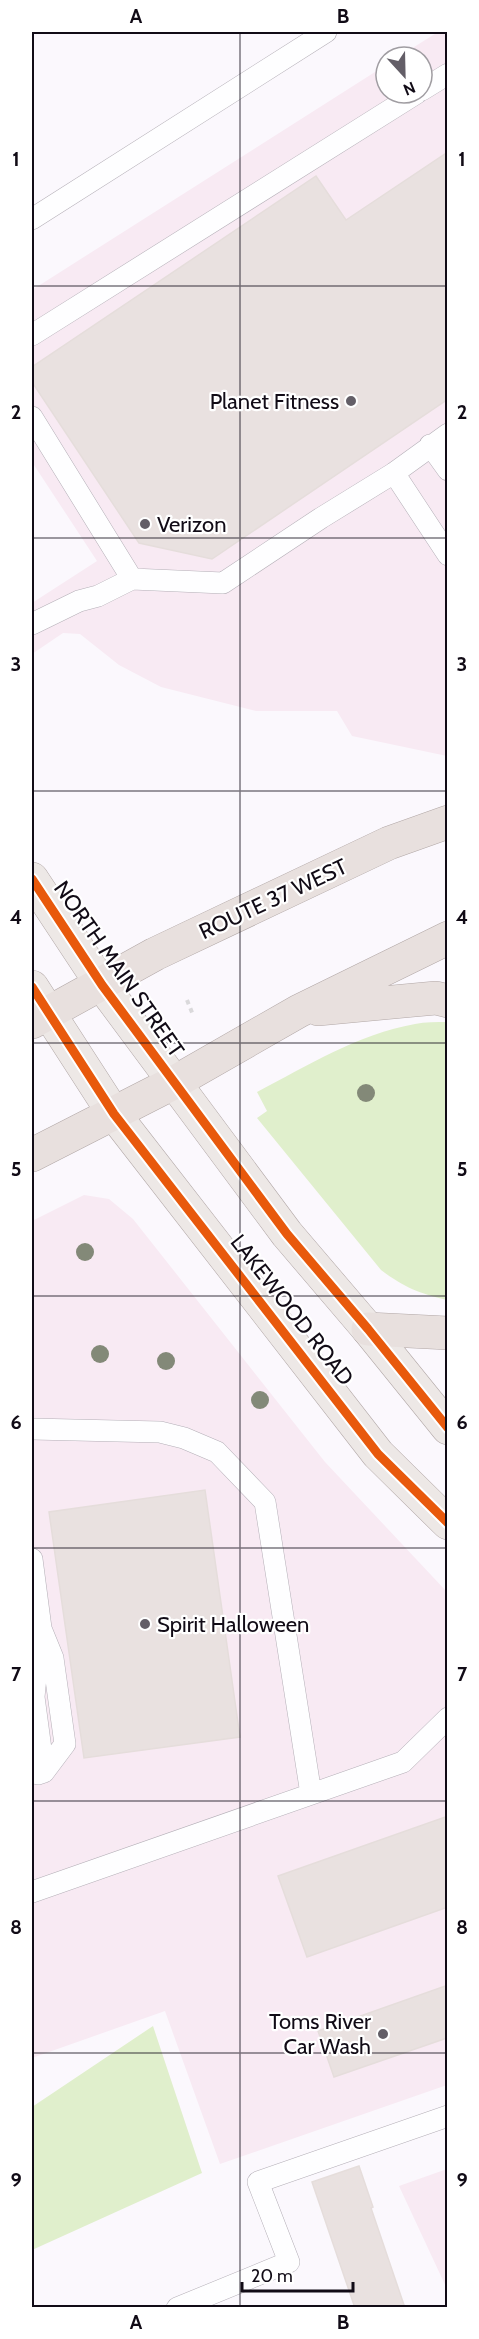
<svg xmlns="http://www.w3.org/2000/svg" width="479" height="2339" viewBox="0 0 479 2339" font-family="Cabin,sans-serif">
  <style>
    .commercial { fill: #f8eaf3 }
    .green { fill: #e0efcc }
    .building { fill: #e9e1e0; stroke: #e5dddb; stroke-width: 1.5 }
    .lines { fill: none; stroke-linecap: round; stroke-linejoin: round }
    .service-casing { stroke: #b4afb7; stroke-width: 22 }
    .primary-casing { stroke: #b1a7a6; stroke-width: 34 }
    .trunk-casing { stroke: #b1a7a6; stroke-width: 34 }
    .path { stroke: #dad9db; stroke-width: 4; stroke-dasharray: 4.5 4.5; stroke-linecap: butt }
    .service { stroke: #fefeff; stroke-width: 21 }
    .primary { stroke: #ede8e6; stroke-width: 33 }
    .trunk { stroke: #e8e0de; stroke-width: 33 }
    .cycleway-casing { stroke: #fff; stroke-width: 13 }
    .cycleway { stroke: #e8590c; stroke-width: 9 }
    .tree { fill: #838978 }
    .grid { fill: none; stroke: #110b16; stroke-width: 1.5; stroke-opacity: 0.55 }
    .poi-dot { fill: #635e67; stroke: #fff; stroke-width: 2 }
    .labels { text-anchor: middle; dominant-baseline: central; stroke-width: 4.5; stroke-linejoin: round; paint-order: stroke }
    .poi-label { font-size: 22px; fill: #110b16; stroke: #fff; text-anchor: end }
    .street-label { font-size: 22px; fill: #110b16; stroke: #fff }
    .neatline { fill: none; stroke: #110b16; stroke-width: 2 }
    .grid-label { font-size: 20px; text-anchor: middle; font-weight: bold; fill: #110b16 }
  </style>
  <rect width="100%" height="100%" fill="#fbf8fd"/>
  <path class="commercial" d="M 438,32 L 447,32 L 447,756 L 352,736 L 337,711 L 256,711 L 161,687 L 119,665 L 80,634 L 63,633 L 32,654 L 32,603 L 97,561 L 32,462 L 32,290 L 386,65 L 386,93 L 422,93 L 422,57 L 398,57 Z
    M 84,1195 L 109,1199 L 133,1219 L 325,1462 L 447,1592 L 447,2085 L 220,2164 L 165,2011 L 32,2058 L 32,1221 Z
    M 447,2169 L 448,2169 L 447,2289 L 399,2186 Z"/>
  <path class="green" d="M 447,1022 L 448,1022 L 447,1300 C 419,1293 405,1288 381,1270 L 257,1118 L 267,1111 L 257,1092 C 307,1066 358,1034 415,1024 C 425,1022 437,1022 447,1022 Z
    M 153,2026 L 202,2173 L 32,2250 L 32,2107 Z"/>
  <path class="building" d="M 448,152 L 448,399 L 212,559 L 139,543 L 32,382 L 32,367 L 316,176 L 346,220 Z
    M 205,1490 L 240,1737 L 84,1758 L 49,1512 Z
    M 448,1816 L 448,1907 L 307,1957 L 278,1876 Z
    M 448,1985 L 448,2040 L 447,2038 L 334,2077 L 318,2031 Z
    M 359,2166 L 373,2207 L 371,2208 L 405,2308 L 355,2308 L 312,2182 Z"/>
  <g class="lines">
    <defs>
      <path id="service" d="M 422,90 L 448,74
        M 32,219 L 326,32
        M 32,335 L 417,93
        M 32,417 L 132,579
        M 430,445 L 448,470
        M 394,473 L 448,555
        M 32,624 L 79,601 L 98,596 L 132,579 L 223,583 L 321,518 L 394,473 L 448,434
        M 32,1429 L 160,1432 L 184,1438 L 217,1452 L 265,1502 L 311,1794
        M 32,1559 L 41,1628 L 34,1697 L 44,1772
        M 38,1774 L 44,1772 L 65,1744 L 53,1658 L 42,1631
        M 32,1892 L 403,1762 L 448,1718
        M 177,2308 L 289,2262 L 258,2182 L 448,2116"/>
      <path id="primary" d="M 32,879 L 102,985 L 287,1234 L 368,1329 L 448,1428
        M 32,987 L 114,1114 L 378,1454 L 448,1523"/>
      <path id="trunk" d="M 318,1009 L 436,998 L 448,1001
        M 32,1022 L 155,954 L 389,843 L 448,822
        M 32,1155 L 175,1082 L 299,1011 L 448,938
        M 368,1329 L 448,1333"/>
    </defs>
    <use href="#service" class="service-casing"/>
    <use href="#primary" class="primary-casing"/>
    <use href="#trunk" class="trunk-casing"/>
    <path class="path" d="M 187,1000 L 193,1015"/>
    <use href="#service" class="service"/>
    <use href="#primary" class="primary"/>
    <use href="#trunk" class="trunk"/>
    <defs>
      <path id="cycleway" d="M 32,879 L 102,985 L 287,1234 L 368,1329 L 448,1428
        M 32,987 L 114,1114 L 378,1454 L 448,1523"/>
    </defs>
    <use href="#cycleway" class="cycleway-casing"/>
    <use href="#cycleway" class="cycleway"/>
  </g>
  <g class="tree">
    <circle cx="366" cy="1093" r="9"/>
    <circle cx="85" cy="1252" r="9"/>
    <circle cx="100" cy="1354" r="9"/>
    <circle cx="166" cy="1361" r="9"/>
    <circle cx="260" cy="1400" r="9"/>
  </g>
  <path class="grid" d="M 240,32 L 240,2308M 32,286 L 448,286M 32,538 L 448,538M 32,791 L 448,791M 32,1043 L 448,1043M 32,1296 L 448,1296M 32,1548 L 448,1548M 32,1801 L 448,1801M 32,2053 L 448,2053"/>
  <g class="poi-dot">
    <circle cx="351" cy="401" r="6"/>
    <circle cx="145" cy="524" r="6"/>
    <circle cx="145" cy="1624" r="6"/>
    <circle cx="383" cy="2034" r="6"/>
  </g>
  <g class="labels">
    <g class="poi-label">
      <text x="339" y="401">Planet Fitness</text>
      <text x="157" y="524" text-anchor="start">Verizon</text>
      <text x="157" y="1624" text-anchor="start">Spirit Halloween</text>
      <text x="371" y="2021">Toms River<tspan x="371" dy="25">Car Wash</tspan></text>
    </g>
    <g class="street-label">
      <text transform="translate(273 899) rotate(-25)">ROUTE 37 WEST</text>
      <text transform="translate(119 969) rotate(55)">NORTH MAIN STREET</text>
      <text transform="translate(292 1310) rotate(52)">LAKEWOOD ROAD</text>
    </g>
  </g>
  <rect width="479" height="2339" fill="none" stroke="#ffffff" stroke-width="66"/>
  <g transform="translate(404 75) rotate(158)"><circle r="28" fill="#ffffff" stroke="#a09da2" stroke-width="1.5"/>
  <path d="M0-4.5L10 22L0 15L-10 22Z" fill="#635e67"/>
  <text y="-9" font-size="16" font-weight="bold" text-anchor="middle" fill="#110b16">N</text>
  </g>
  <path d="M242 2282v9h111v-9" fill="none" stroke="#110b16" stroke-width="3"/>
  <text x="251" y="2282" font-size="18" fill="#110b16" stroke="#ffffff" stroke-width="4.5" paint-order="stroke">20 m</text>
  <rect x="33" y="33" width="413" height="2273" class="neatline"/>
  <g class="grid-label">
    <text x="136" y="23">A</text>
    <text x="343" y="23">B</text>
    <text x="16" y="166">1</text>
    <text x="462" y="166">1</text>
    <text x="16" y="419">2</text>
    <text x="462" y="419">2</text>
    <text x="16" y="671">3</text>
    <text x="462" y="671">3</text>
    <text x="16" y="924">4</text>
    <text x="462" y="924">4</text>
    <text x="16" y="1176">5</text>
    <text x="462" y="1176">5</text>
    <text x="16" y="1429">6</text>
    <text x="462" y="1429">6</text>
    <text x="16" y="1681">7</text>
    <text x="462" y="1681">7</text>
    <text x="16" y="1934">8</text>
    <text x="462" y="1934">8</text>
    <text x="16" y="2187">9</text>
    <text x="462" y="2187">9</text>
    <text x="136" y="2329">A</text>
    <text x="343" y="2329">B</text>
  </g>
</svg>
